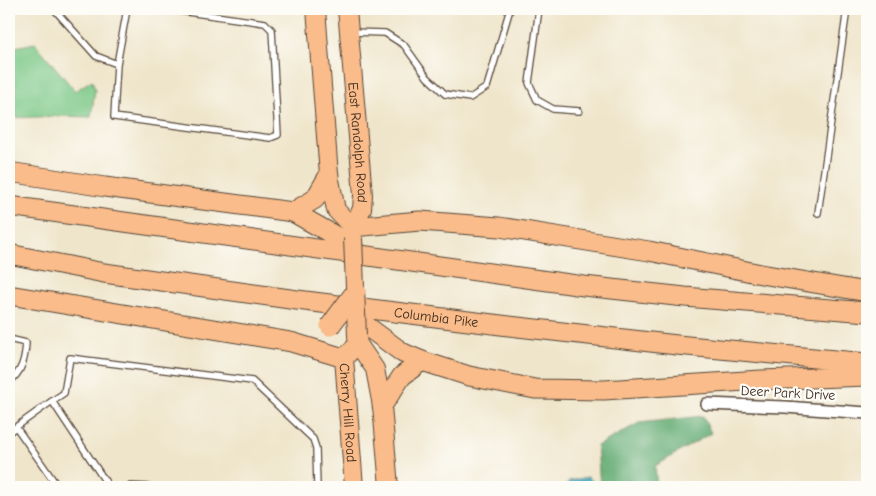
<svg xmlns="http://www.w3.org/2000/svg" width="876" height="496" viewBox="0 0 876 496" font-family="'Comic Neue',sans-serif">
  <style>
    .green { fill: #7ac786; stroke: #5a7852 }
    .forest { fill: #63ac73; stroke: #4f6b48 }
    .water { fill: #3faabf; stroke: #3d6a6e }
    .lines { fill: none; stroke-linecap: round; stroke-linejoin: round }
    .service-casing { stroke: #564638; stroke-width: 8 }
    .minor-casing { stroke: #564638; stroke-width: 14 }
    .primary-casing { stroke: #564638; stroke-width: 20 }
    .trunk-casing { stroke: #564638; stroke-width: 21 }
    .service { stroke: #fff; stroke-width: 5.5 }
    .minor { stroke: #fff; stroke-width: 11 }
    .primary { stroke: #f9bc8a; stroke-width: 18 }
    .trunk { stroke: #f9bc8a; stroke-width: 19 }
    .primary-bridge-casing { stroke: #564638; stroke-width: 20; stroke-linecap: butt }
    .trunk-bridge-casing { stroke: #564638; stroke-width: 21; stroke-linecap: butt }
    .primary-bridge { stroke: #f9bc8a; stroke-width: 18 }
    .trunk-bridge { stroke: #f9bc8a; stroke-width: 19 }
    .labels { text-anchor: middle; dominant-baseline: central; stroke-width: 4.5; stroke-linejoin: round; paint-order: stroke }
    .street-label { font-size: 14px; fill: #3b2a1e; stroke: #fdfcf7 }
  </style>
  <rect width="100%" height="100%" fill="#fdfcf7"/>
  <filter id="ink" filterUnits="userSpaceOnUse"><feTurbulence type="fractalNoise" baseFrequency=".02" numOctaves="2"/><feDisplacementMap in="SourceGraphic" scale="10" xChannelSelector="R" yChannelSelector="G"/><feConvolveMatrix kernelMatrix="1 2 1 2 8 2 1 2 1" color-interpolation-filters="sRGB"/></filter>
  <filter id="wash" filterUnits="userSpaceOnUse"><feTurbulence type="fractalNoise" baseFrequency=".0096" numOctaves="4" result="noise"/><feDisplacementMap in="SourceGraphic" scale="20" xChannelSelector="R" yChannelSelector="G"/><feGaussianBlur stdDeviation="1.12" result="paint"/><feColorMatrix in="noise" values="0 0 0 0 0 0 0 0 0 0 0 0 0 0 0 0 0 1.4 0 .05"/><feComposite in="paint" operator="in"/></filter>
  <g filter="url(#wash)">
    <rect width="100%" height="100%" fill="#efe5ca"/>
    <path class="green" d="M 35,43 L 75,91 L 92,80 L 95,90 L 91,117 L 62,116 L 9,118 L 9,46 L 16,47 Z"/>
    <path class="forest" d="M 703,416 L 711,433 L 655,466 L 657,487 L 600,487 L 597,446 L 639,423 Z"/>
    <path class="water" d="M 588,477 L 599,487 L 566,487 L 569,481 Z"/>
  </g>
  <g filter="url(#ink)">
    <g class="lines">
      <defs>
        <path id="service" d="M 54,9 L 96,56 L 117,64
          M 127,9 L 117,64 L 114,117 L 270,138 L 278,135 L 272,30 L 265,23 L 166,9
          M 539,9 L 529,83 L 537,100 L 553,109 L 579,111
          M 351,32 L 385,33 L 404,45 L 427,77 L 445,94 L 470,98 L 487,87 L 510,9
          M 818,213 L 847,9
          M 9,339 L 26,343 C 25,359 22,372 9,382
          M 52,401 L 64,393 L 70,358 L 252,381 L 313,439 L 316,448 L 317,487
          M 16,427 L 58,487
          M 9,432 L 52,401 L 109,487
          M 128,487 L 130,486 L 150,487"/>
        <path id="minor" d="M 707,404 L 785,407 L 867,413"/>
        <g id="primary">
          <path d="M 316,9 L 329,175 L 336,210 L 352,227"/>
          <path id="s1" d="M 347,9 L 363,195 L 362,209 L 352,227"/>
          <path d="M 357,336 L 358,344 L 375,369 L 382,406 L 389,487"/>
          <path id="s2" d="M 354,348 L 344,358 L 354,487"/>
        </g>
        <g id="trunk">
          <path d="M 9,172 L 105,187 L 293,212 L 353,246"/>
          <path d="M 9,206 L 584,286 L 685,297 L 867,312"/>
          <path d="M 293,212 L 315,199 L 329,175"/>
          <path d="M 352,227 L 420,221 L 499,227 L 649,251 L 761,274 L 867,292"/>
          <path id="s3" d="M 9,254 L 104,273 L 297,300 L 509,326 L 677,345 L 867,363"/>
          <path d="M 9,295 L 291,342 L 344,358"/>
          <path d="M 357,319 L 403,353 L 422,361 L 469,376 L 535,389 L 604,390 L 761,380 L 867,376"/>
          <path d="M 382,406 L 402,376 L 422,361"/>
        </g>
      </defs>
      <use href="#service" class="service-casing"/>
      <use href="#minor" class="minor-casing"/>
      <use href="#primary" class="primary-casing"/>
      <use href="#trunk" class="trunk-casing"/>
      <use href="#service" class="service"/>
      <use href="#minor" class="minor"/>
      <use href="#primary" class="primary"/>
      <use href="#trunk" class="trunk"/>
      <defs>
        <path id="primary-bridge" d="M 353,238 L 357,336"/>
        <path id="trunk-bridge" d="M 330,326 L 356,291"/>
      </defs>
      <use href="#primary-bridge" class="primary-bridge-casing"/>
      <use href="#trunk-bridge" class="trunk-bridge-casing"/>
      <use href="#primary-bridge" class="primary-bridge"/>
      <use href="#trunk-bridge" class="trunk-bridge"/>
    </g>
  </g>
  <g class="labels">
    <g class="street-label">
      <text stroke="none"><textPath href="#s1" startOffset="134">East Randolph Road</textPath></text>
      <text stroke="none"><textPath href="#s3" startOffset="432">Columbia Pike</textPath></text>
      <text transform="translate(788 393) rotate(3)">Deer Park Drive</text>
      <text stroke="none"><textPath href="#s2" startOffset="69">Cherry Hill Road</textPath></text>
    </g>
  </g>
  <rect width="876" height="496" fill="none" stroke="#fdfcf7" stroke-width="30"/>
</svg>
